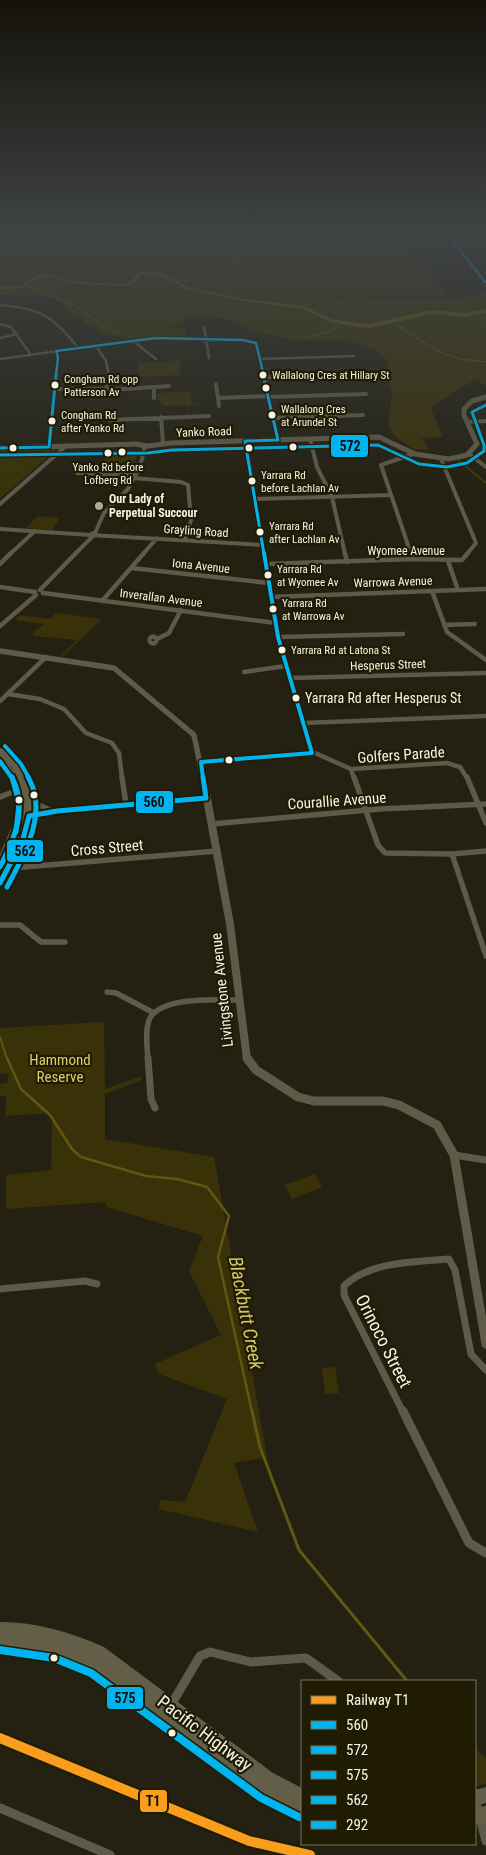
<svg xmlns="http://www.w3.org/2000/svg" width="486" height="1855" viewBox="0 0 486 1855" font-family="'Roboto Condensed',sans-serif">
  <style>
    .green { fill: #393209 }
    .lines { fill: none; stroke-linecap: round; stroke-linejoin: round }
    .stream-far3 { stroke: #605710; stroke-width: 1 }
    .stream-far2 { stroke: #605710; stroke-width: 2 }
    .stream-far1 { stroke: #605710; stroke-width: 2.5 }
    .stream { stroke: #605710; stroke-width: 3 }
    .river { fill: #605710; fill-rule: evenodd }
    .street-far5 { stroke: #5d5a49; stroke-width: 2.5 }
    .street-far4 { stroke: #5d5a49; stroke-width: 4 }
    .street-far3 { stroke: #5d5a49; stroke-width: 4.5 }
    .street-far2 { stroke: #5d5a49; stroke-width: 5.5 }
    .street-far1 { stroke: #5d5a49; stroke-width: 7 }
    .street { stroke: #5d5a49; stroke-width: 9 }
    .secondary-far3 { stroke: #5f5b48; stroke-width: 5 }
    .secondary-far2 { stroke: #5f5b48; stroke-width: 5.5 }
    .secondary-far1 { stroke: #5f5b48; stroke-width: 8 }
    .secondary { stroke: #5f5b48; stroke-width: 9 }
    .highway { fill: #625e48; fill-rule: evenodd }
    .bus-1-far3-casing { stroke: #201c04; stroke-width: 4.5 }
    .bus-1-far2-casing { stroke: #201c04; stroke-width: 5.5 }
    .bus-1-far1-casing { stroke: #201c04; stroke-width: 7 }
    .bus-1-casing { stroke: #201c04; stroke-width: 9 }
    .bus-2-casing { stroke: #201c04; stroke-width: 5.5 }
    .bus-3-far2-casing { stroke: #201c04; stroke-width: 7 }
    .bus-3-far1-casing { stroke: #201c04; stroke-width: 9 }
    .bus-3-casing { stroke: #201c04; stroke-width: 11 }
    .bus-4-far1-casing { stroke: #201c04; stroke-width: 7 }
    .bus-4-casing { stroke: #201c04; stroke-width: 9 }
    .bus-5-casing { stroke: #201c04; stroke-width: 4.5 }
    .bus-1-far3 { stroke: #00b5ef; stroke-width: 2.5 }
    .bus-1-far2 { stroke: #00b5ef; stroke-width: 3 }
    .bus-1-far1 { stroke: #00b5ef; stroke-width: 4 }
    .bus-1 { stroke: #00b5ef; stroke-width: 5 }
    .bus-2 { stroke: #00b5ef; stroke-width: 3 }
    .bus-3-far2 { stroke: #00b5ef; stroke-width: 4 }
    .bus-3-far1 { stroke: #00b5ef; stroke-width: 5 }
    .bus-3 { stroke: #00b5ef; stroke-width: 8 }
    .bus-4-far1 { stroke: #00b5ef; stroke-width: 4 }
    .bus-4 { stroke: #00b5ef; stroke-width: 5 }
    .bus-5 { stroke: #00b5ef; stroke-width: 2.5 }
    .rail-1-casing { stroke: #201c04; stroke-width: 14 }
    .rail-1 { stroke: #f99d1c; stroke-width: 10 }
    .bus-dot { fill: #f6f4e5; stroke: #201c04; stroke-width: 2 }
    .poi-dot { fill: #acaa9c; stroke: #201c04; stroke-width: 2 }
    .labels { text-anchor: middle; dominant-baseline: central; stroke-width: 4.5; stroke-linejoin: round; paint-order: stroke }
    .far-bus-label { font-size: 11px; fill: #f6f4e5; stroke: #201c04; text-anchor: start }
    .far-street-label { font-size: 12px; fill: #f6f4e5; stroke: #201c04 }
    .far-poi-label { font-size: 12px; font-weight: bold; fill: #f6f4e5; stroke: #201c04; text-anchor: start }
    .bus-label { font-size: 14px; fill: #f6f4e5; stroke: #201c04; text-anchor: start }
    .street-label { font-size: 15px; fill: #f6f4e5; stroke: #201c04 }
    .park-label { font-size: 15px; fill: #decf6c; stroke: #201c04 }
    .near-street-label { font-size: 18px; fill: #f6f4e5; stroke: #201c04 }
    .near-water-label { font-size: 19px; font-style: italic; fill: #d6c865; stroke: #201c04 }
    .line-badge { stroke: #201c04; stroke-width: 2 }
    .pale-badge-label { font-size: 14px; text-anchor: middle; font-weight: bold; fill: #111 }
  </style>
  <rect width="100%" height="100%" fill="#242113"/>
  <path class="green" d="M 61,234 L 142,234 L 178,236 L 215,247 L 287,239 L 398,234 L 448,295 L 346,297 L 302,292 L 334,298 L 462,299 L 486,291 L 486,386 L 476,379 L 430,407 L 443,437 L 422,438 L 429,449 L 413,449 L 393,435 L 388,421 L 392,393 L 387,377 L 388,362 L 374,349 L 350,341 L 292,340 L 250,330 L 224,318 L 186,317 L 187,320 L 169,326 L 185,329 L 186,337 L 153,337 L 127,340 L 123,337 L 96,334 L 99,329 L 86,325 L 82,318 L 68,311 L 57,300 L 42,296 L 0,295 L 0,245 L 17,241 L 27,244 L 36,241 L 31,239 L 55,237 Z
    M 171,360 L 179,360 L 181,375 L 139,377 L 138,363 L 176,362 Z
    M 190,391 L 192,404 L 216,404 L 189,405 L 188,415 L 187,405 L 164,406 L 157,399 L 158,393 Z
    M 58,448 L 0,499 L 0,450 Z
    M 135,454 L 137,457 L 129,473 L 98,473 L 107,455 Z
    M 38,516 L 59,518 L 53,530 L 26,528 Z
    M 56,613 L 102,619 L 63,656 L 60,656 L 77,640 L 33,636 L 32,634 L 44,624 L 15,620 L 20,615 L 50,619 Z
    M 104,1022 L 105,1089 L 142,1076 L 142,1080 L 105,1094 L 105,1139 L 214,1157 L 267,1457 L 234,1463 L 258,1532 L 159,1509 L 160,1500 L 185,1502 L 227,1399 L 159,1374 L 155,1364 L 221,1335 L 189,1271 L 203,1236 L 106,1207 L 106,1202 L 6,1209 L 6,1175 L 51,1170 L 52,1113 L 5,1116 L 6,1096 L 0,1096 L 0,1084 L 7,1083 L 9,1073 L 0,1074 L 0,1028 Z
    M 315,1174 L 322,1187 L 292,1199 L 285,1185 Z
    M 335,1367 L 339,1393 L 325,1394 L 322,1368 Z
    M 475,1748 L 486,1758 L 486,1784 L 475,1786 Z"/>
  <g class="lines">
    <path class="stream-far3" d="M 6,234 L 9,234
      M 174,280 C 197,282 217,274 235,260 L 223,248
      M 26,285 L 74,305 L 104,327 L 117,333
      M 9,288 L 16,293
      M 390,321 L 442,353 L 460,359 L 486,362
      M 304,338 L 331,331 L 342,322
      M 458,460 L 486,483"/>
    <path class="stream-far2" d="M 0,1037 L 7,1059"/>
    <path class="stream-far1" d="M 7,1058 L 21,1089 L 50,1115 L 72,1149 L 81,1157 L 146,1176 L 177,1179 L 207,1187 L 229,1216 L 218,1257 L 252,1412"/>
    <path class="stream" d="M 252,1411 L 260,1447 L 299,1550 L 407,1681"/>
    <path class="river" d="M 150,271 L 163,274 L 188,287 L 243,299 L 304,306 L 331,319 L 357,323 L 370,324 L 432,310 L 466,313 L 486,309 L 486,313 L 466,317 L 432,314 L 370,328 L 357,327 L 328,321 L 303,309 L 243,301 L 187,289 L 160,276 L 142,274 L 134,284 L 123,286 L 77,284 L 51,277 L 39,278 L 22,288 L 0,289 L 0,287 L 21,286 L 36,276 L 51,275 L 77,282 L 123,284 L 130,282 L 139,272 Z"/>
    <path class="street-far5" d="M 354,234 L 366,255
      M 447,234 L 486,285
      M 0,305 C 38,308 52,315 76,345
      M 0,324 L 11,327 L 31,355
      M 204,327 L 209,358
      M 0,338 L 17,334
      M 133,341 L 156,359
      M 203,341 L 246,340 L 257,344 L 264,376
      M 96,346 L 106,361 L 109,376
      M 56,351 L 58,357 L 56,376
      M 0,359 L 154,338 L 206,340
      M 260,359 L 354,356
      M 299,376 L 360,375"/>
    <path class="street-far4" d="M 264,375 L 278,440
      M 264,377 L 359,375
      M 216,384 L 219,406
      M 106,388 L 109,375
      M 154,388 L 154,398
      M 54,389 L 126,389 L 169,386
      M 268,397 L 366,394
      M 218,398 L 268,396
      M 161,417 L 163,443
      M 272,418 L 363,415
      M 110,420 L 209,416
      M 467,422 L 486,421
      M 310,439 L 317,467 L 332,497 L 345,554
      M 245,441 L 264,554
      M 49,447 L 56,375
      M 469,454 L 486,467
      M 441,459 L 476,543 L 467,554
      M 77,473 L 134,475
      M 133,478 L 181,482 L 188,485 L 191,520 L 185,540
      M 255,499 L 391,495
      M 0,504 L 66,446
      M 0,529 L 90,535
      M 95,533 L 104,513 L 128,489 L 140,467 L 145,446
      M 97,535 L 93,533 L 90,535 L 263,545
      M 10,554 L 35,531
      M 75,554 L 92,537
      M 143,554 L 157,538
      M 411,554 L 381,465 L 413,454"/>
    <path class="street-far3" d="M 264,553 L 278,637 L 312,753
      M 345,553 L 347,562
      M 411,553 L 413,559
      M 448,561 L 458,590
      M 0,564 L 11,553
      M 266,564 L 413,559 L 462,560 L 468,553
      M 131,568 L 269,583
      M 0,587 L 35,592
      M 40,590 L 76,553
      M 432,591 L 447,632 L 486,660
      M 43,593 L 276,623
      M 271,597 L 486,589
      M 102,601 L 144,553
      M 444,625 L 475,624
      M 0,626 L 36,595
      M149.5 640a3.5 3.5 0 1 1 7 0a3.5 3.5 0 1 1-7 0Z
      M 278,637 L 403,634
      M 157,639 L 169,633 L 181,610
      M 244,672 L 286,666
      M 290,678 L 486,673
      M 8,694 L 40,699 L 64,709 L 86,733 L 112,743 L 119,753 L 122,778
      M 0,701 L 46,657
      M 303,723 L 486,716
      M 201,762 L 315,753 L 351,769
      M 351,769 L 354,778
      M 351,769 L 447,763 L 460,767 L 467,778"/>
    <path class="street-far2" d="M 122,777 L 126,804
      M 354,777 L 378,845 L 385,853 L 452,854 L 486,851
      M 467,777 L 486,823
      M 0,797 L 18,790
      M 29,801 L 50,810
      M 29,816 L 57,811 L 206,798
      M 212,824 L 380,809 L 486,804
      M 452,854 L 486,956
      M 0,867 L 12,868 L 217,851
      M 0,925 L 20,925 L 41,942 L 65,942
      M 107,992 L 116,993 L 154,1013
      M 148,1059 C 147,1047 145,1032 149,1020 C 159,996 217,1000 238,1000"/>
    <path class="street-far1" d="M 148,1058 L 151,1099 L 155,1108
      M 454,1155 L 486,1160
      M 0,1289 L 85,1281 L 97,1284
      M 403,1412 L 344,1295 L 344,1286 C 370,1261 415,1262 449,1259 L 455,1270 L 471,1354 L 486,1370"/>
    <path class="street" d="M 403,1411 L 469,1543 L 486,1553
      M 171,1705 L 200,1656 L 210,1652 L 251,1662 L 306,1658 L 338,1681
      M 475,1799 L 486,1841
      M 0,1808 L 110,1855"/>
    <path class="secondary-far3" d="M 134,444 L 148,446 L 171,443 L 379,437 L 415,454 L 449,459 L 467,455 L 477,444 L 464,415 L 464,409 L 472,401 L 486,397
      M 0,448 L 138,444"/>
    <path class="secondary-far2" d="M 0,651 L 114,668 L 194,735 L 203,778"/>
    <path class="secondary-far1" d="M 203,777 L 230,924 L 247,1059"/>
    <path class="secondary" d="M 247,1058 L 256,1070 L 298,1097 L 314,1101 L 383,1101 L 399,1105 L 437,1125 L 454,1155 L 486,1344"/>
    <path class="highway" d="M 52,234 L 63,234 L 0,242 L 0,240 Z
      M 170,234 L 237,236 L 324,234 L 237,238 Z
      M 0,748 L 3,749 C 8,755 15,760 19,766 C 48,806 24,846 5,883 L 0,886 C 0,868 9,859 15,842 L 3,865 L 0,866 L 0,854 L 13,824 L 16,811 L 16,799 L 13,786 L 0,767 L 0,758 C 10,763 16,775 21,785 L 12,768 L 0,756 Z
      M 0,1622 C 37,1622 70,1632 104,1647 L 273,1773 L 302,1788 L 302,1818 L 259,1798 L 101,1680 C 69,1661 37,1653 0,1650 Z
      M 486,1787 L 486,1803 L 475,1806 L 475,1790 Z
      M 486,1806 L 486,1824 L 475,1824 L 475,1808 Z"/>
    <defs>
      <path id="bus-1-far3" d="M 56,376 L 58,357 L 56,351 L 156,338 L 243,340 L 256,343 L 264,376"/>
      <path id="bus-1-far2" d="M 263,375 L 278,440 L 245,441 L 264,554
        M 0,448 L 49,447 L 56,375"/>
      <path id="bus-1-far1" d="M 0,761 L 12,778
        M 203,778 L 201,762 L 312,753 L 278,637 L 264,553"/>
      <path id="bus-1" d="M 12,777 L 19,803 L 16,832
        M 0,883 L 23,839 L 29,816 L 57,811 L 206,798 L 203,777"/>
      <path id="bus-2" d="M 0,455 L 148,453 L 172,450 L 378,445 L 419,464 L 447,467 L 467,463 L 484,451 L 484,445 L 472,412 L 486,405"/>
      <path id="bus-3-far2" d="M 0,762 L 12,778"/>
      <path id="bus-3-far1" d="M 0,867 C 15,837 28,809 12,777"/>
      <path id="bus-3" d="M 0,1650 L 54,1658 L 91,1673 L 261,1798 L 299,1817"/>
      <path id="bus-4-far1" d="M 5,746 L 21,764 L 29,778"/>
      <path id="bus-4" d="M 7,887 C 24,855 49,813 28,777"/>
      <path id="bus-5" d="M 447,234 L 485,282"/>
    </defs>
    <use href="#bus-1-far3" class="bus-1-far3-casing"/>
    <use href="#bus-1-far2" class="bus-1-far2-casing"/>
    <use href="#bus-1-far1" class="bus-1-far1-casing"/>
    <use href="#bus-1" class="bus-1-casing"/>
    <use href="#bus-2" class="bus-2-casing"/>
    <use href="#bus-3-far2" class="bus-3-far2-casing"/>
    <use href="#bus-3-far1" class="bus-3-far1-casing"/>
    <use href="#bus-3" class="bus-3-casing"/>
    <use href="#bus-4-far1" class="bus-4-far1-casing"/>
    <use href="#bus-4" class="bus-4-casing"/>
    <use href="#bus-5" class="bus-5-casing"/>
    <use href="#bus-1-far3" class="bus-1-far3"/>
    <use href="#bus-1-far2" class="bus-1-far2"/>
    <use href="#bus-1-far1" class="bus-1-far1"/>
    <use href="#bus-1" class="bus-1"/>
    <use href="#bus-2" class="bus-2"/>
    <use href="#bus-3-far2" class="bus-3-far2"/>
    <use href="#bus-3-far1" class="bus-3-far1"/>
    <use href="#bus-3" class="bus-3"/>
    <use href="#bus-4-far1" class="bus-4-far1"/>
    <use href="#bus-4" class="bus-4"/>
    <use href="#bus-5" class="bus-5"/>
    <defs>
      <path id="rail-1" d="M 0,1738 L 249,1841 L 310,1855"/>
    </defs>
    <use href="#rail-1" class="rail-1-casing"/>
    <use href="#rail-1" class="rail-1"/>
  </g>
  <linearGradient id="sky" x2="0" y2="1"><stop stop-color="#14120a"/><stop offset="0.47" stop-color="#3f4344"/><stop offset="1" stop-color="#3f4344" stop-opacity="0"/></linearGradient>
  <rect width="486" height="493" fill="url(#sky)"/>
  <g class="bus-dot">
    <circle cx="263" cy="375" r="4.5"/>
    <circle cx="55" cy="385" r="4.5"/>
    <circle cx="266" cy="388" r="4.5"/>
    <circle cx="272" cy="415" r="4.5"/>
    <circle cx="52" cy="421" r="4.5"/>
    <circle cx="293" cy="447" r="4.5"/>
    <circle cx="13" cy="448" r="4.5"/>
    <circle cx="249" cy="448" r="4.5"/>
    <circle cx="122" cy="452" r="4.5"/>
    <circle cx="108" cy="453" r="4.5"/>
    <circle cx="252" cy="481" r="4.5"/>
    <circle cx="260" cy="532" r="4.5"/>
    <circle cx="268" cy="575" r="4.5"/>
    <circle cx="273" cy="609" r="4.5"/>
    <circle cx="282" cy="650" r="4.5"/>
    <circle cx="296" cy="698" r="4.5"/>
    <circle cx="229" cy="760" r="4.5"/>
    <circle cx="34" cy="795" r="4.5"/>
    <circle cx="19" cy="800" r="4.5"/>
    <circle cx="54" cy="1658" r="4.5"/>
    <circle cx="172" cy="1733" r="4.5"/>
  </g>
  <circle class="poi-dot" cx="99" cy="506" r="5"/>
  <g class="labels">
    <g class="far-bus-label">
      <text x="272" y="375">Wallalong Cres at Hillary St</text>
      <text x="64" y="379">Congham Rd opp<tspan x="64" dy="13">Patterson Av</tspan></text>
      <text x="281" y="409">Wallalong Cres<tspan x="281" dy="13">at Arundel St</tspan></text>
      <text x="61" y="415">Congham Rd<tspan x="61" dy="13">after Yanko Rd</tspan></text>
      <text x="108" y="467" text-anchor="middle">Yanko Rd before<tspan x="108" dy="13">Lofberg Rd</tspan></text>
      <text x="261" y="475">Yarrara Rd<tspan x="261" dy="13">before Lachlan Av</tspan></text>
      <text x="269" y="526">Yarrara Rd<tspan x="269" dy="13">after Lachlan Av</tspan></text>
      <text x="277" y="569">Yarrara Rd<tspan x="277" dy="13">at Wyomee Av</tspan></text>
      <text x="282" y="603">Yarrara Rd<tspan x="282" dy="13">at Warrowa Av</tspan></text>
      <text x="291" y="650">Yarrara Rd at Latona St</text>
    </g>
    <g class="far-street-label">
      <text transform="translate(204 432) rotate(-2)">Yanko Road</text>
      <text transform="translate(196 531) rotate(4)">Grayling Road</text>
      <text x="406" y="551">Wyomee Avenue</text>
      <text transform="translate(201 566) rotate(6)">Iona Avenue</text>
      <text transform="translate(393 582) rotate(-2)">Warrowa Avenue</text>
      <text transform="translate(161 598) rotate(7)">Inverallan Avenue</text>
      <text transform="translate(388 665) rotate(-2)">Hesperus Street</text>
    </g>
    <g class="far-poi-label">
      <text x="109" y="499">Our Lady of<tspan x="109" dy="14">Perpetual Succour</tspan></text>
    </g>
    <g class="bus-label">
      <text x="305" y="698">Yarrara Rd after Hesperus St</text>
    </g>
    <g class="street-label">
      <text transform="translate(401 755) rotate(-4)">Golfers Parade</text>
      <text transform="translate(337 801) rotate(-4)">Courallie Avenue</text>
      <text transform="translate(107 848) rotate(-5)">Cross Street</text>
      <text transform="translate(222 990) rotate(-96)">Livingstone Avenue</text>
    </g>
    <g class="park-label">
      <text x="60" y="1060">Hammond<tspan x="60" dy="17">Reserve</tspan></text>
    </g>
    <g class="near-street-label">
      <text transform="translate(384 1341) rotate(63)">Orinoco Street</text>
      <text transform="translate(205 1733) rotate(37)">Pacific Highway</text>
    </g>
    <g class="near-water-label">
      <text transform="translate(246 1313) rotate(79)">Blackbutt Creek</text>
    </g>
  </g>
  <g class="line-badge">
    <rect x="330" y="434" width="39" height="24" rx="5" fill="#00b5ef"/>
    <rect x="135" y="790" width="39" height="24" rx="5" fill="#00b5ef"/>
    <rect x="6" y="839" width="38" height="24" rx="5" fill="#00b5ef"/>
    <rect x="106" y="1686" width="38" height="24" rx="5" fill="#00b5ef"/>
    <rect x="139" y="1789" width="29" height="24" rx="5" fill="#f99d1c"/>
  </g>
  <g class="pale-badge-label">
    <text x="350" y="451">572</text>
    <text x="154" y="807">560</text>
    <text x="25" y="856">562</text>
    <text x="125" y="1703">575</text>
    <text x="153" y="1806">T1</text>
  </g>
  <rect x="301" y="1680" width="175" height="165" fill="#201c04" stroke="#76725e"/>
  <rect x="311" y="1696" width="25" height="8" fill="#f99d1c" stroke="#76725e"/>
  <text x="346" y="1705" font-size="15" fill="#f6f4e5">Railway T1</text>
  <rect x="311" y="1721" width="25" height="8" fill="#00b5ef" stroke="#76725e"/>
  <text x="346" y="1730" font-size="15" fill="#f6f4e5">560</text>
  <rect x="311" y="1746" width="25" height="8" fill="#00b5ef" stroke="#76725e"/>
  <text x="346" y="1755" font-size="15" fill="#f6f4e5">572</text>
  <rect x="311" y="1771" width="25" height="8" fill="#00b5ef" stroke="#76725e"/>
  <text x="346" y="1780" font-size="15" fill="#f6f4e5">575</text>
  <rect x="311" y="1796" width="25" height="8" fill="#00b5ef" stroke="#76725e"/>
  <text x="346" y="1805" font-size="15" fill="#f6f4e5">562</text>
  <rect x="311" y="1821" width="25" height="8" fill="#00b5ef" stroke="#76725e"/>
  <text x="346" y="1830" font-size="15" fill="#f6f4e5">292</text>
</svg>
